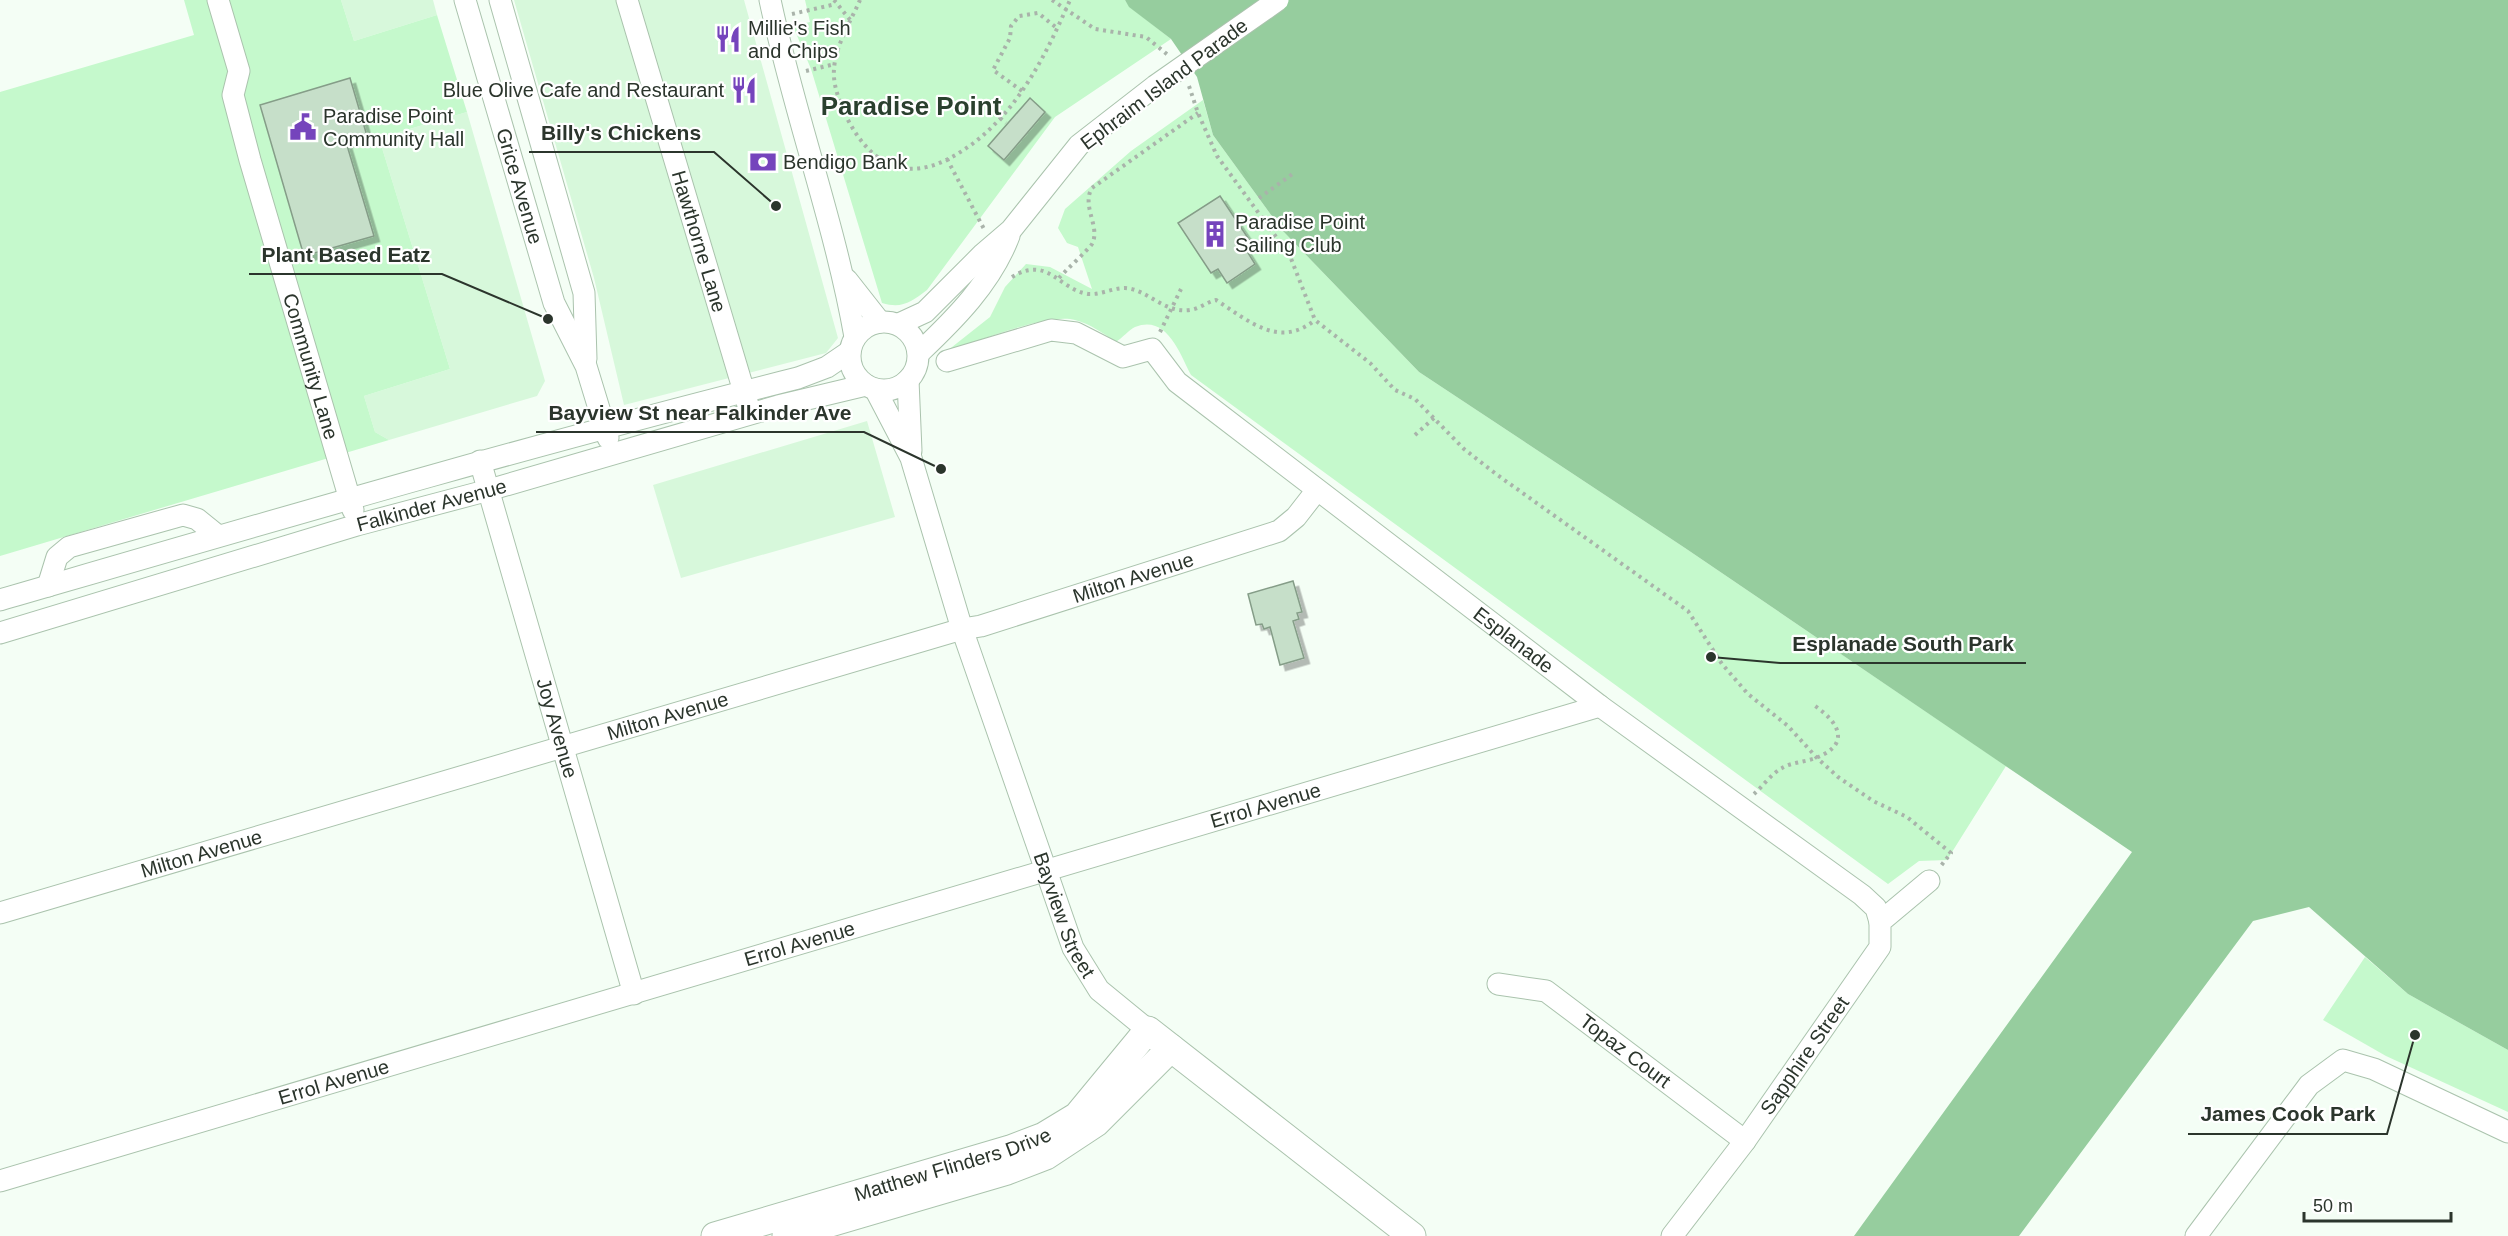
<svg xmlns="http://www.w3.org/2000/svg" width="2508" height="1236" viewBox="0 0 2508 1236" font-family="Arial,sans-serif">
  <style>
    .built { fill: #d7f8db }
    .green { fill: #c5f9cc }
    .water { fill: #96cd9e }
    .building { fill: #c6dfc9; stroke: #859d88; stroke-width: 1.5; filter: url(#shadow) }
    .lines { fill: none; stroke-linecap: round; stroke-linejoin: round }
    .minor-casing { stroke: #aac3ad; stroke-width: 23 }
    .major-casing { stroke: #aac3ad; stroke-width: 29 }
    .path { stroke: #a9b3aa; stroke-width: 4; stroke-dasharray: 3 4.5; stroke-linecap: butt }
    .minor { stroke: #fff; stroke-width: 21 }
    .major { stroke: #fff; stroke-width: 27 }
    .minor-bridge-casing { stroke: #aac3ad; stroke-width: 23; stroke-linecap: butt }
    .minor-bridge { stroke: #fff; stroke-width: 21 }
    .labels { text-anchor: middle; dominant-baseline: central; stroke-width: 4.5; stroke-linejoin: round; paint-order: stroke }
    .poi-label { font-size: 20px; fill: #2b352c; stroke: #fff; text-anchor: start }
    .street-label { font-size: 20px; fill: #2b352c; stroke: #fff }
    .district-label { font-size: 26px; font-weight: bold; fill: #2a402e; stroke: #fff }
    .leader { fill: none; stroke: #2b352c; stroke-width: 2 }
    .callout-dot { fill: #2b352c; stroke: #fff; stroke-width: 2 }
    .callout-label { font-size: 21px; text-anchor: middle; font-weight: bold; fill: #2b352c; stroke: #fff; stroke-width: 4.5; stroke-linejoin: round; paint-order: stroke }
  </style>
  <defs>
    <filter id="shadow"><feDropShadow dx="5.5" dy="5.5" stdDeviation="0" flood-color="#0004"/></filter>
  </defs>
  <rect width="100%" height="100%" fill="#f4fef5"/>
  <path class="built" d="M 341,0 L 433,0 L 437,15 L 354,41 Z
    M 514,0 L 744,0 L 838,338 L 826,353 L 624,405 L 594,278 Z
    M 467,112 L 545,381 L 537,396 L 389,440 L 375,432 L 364,396 L 450,369 L 379,138 Z
    M 867,421 L 895,517 L 681,578 L 653,485 Z"/>
  <path class="green" d="M 184,0 L 341,0 L 354,41 L 437,15 L 467,112 L 379,138 L 450,369 L 364,396 L 375,432 L 389,440 L 0,556 L 0,92 L 194,35 Z
    M 805,0 L 1125,0 L 1130,7 L 1171,39 L 1055,117 L 927,290 C 911,302 902,309 882,303 L 811,69 L 793,26 L 810,22 Z
    M 1203,100 L 1213,135 L 1282,230 L 1419,372 L 1685,548 L 2006,766 L 1947,860 L 1919,861 L 1888,884 L 1191,375 C 1180,354 1167,314 1135,327 C 1129,330 1122,338 1116,342 C 1103,333 1090,324 1075,320 C 1049,312 976,342 947,351 L 990,317 L 1005,287 L 1026,264 L 1050,267 L 1092,289 L 1078,247 L 1067,243 L 1058,228 L 1065,209 L 1131,151 Z
    M 2365,957 L 2408,994 L 2508,1050 L 2508,1112 L 2386,1056 L 2323,1020 Z"/>
  <path class="water" d="M 1125,0 L 2508,0 L 2508,1050 L 2408,994 L 2309,907 L 2253,921 L 2019,1236 L 1854,1236 L 2132,852 L 1685,548 L 1419,372 L 1282,230 L 1213,135 L 1197,77 L 1171,39 L 1129,7 Z"/>
  <path class="building" d="M 350,78 L 367,136 L 346,142 L 374,236 L 304,256 L 260,105 Z
    M 1030,98 L 1045,112 L 1004,160 L 988,146 Z
    M 1220,196 L 1252,244 L 1245,248 L 1255,264 L 1227,283 L 1218,269 L 1211,273 L 1178,223 Z
    M 1293,581 L 1302,612 L 1297,613 L 1299,619 L 1293,621 L 1304,658 L 1280,665 L 1270,627 L 1264,629 L 1262,624 L 1256,625 L 1248,594 Z"/>
  <g class="lines">
    <defs>
      <g id="minor">
        <path id="s1" d="M 218,0 L 239,71 L 233,95 L 250,160 L 353,510"/>
        <path id="s2" d="M 465,0 L 554,303 L 586,366 L 608,438"/>
        <path d="M 500,0 L 584,293 L 586,359"/>
        <path id="s3" d="M 627,0 L 748,405"/>
        <path d="M 770,0 C 794,114 835,223 855,337"/>
        <path d="M 847,280 L 880,322"/>
        <circle cx="884" cy="356" r="34"/>
        <path d="M 899,324 L 925,312 L 983,254 L 1011,230 L 1079,145 L 1155,86"/>
        <path d="M 919,353 C 955,319 991,283 1009,236"/>
        <path id="s4" d="M 947,361 L 1051,330 L 1076,333 L 1123,357 L 1152,349 L 1177,382 L 1600,706 L 1862,895 L 1876,908 L 1880,922"/>
        <path d="M 908,380 L 911,451"/>
        <path id="s5" d="M 875,389 L 911,458 L 962,629 L 1073,948 L 1099,990 L 1148,1030"/>
        <path id="s6" d="M 480,461 L 634,994"/>
        <path d="M 48,586 L 57,557 L 69,547 L 183,515 L 197,519 L 218,536"/>
        <path d="M 0,600 C 265,523 530,445 798,378 L 827,367 L 849,352"/>
        <path id="s7" d="M 0,633 L 357,525 L 489,490 L 778,406 L 866,385"/>
        <path id="s8" d="M 0,913 L 962,629 L 981,626 L 1279,531 L 1296,517 L 1317,490"/>
        <path id="s9" d="M 1498,984 L 1546,991 L 1745,1141"/>
        <path id="s10" d="M 0,1181 L 1600,706"/>
        <path id="s11" d="M 1672,1236 L 1745,1141 L 1880,947 L 1880,922 L 1929,881"/>
        <path d="M 2196,1236 L 2309,1085 L 2343,1060 L 2374,1069 L 2508,1132"/>
      </g>
      <g id="major">
        <path id="s12" d="M 715,1236 L 1010,1149 L 1044,1136 L 1077,1116 L 1148,1030 L 1412,1236"/>
        <path d="M 786,1236 L 1007,1171 L 1046,1156 L 1096,1123 L 1171,1048"/>
      </g>
    </defs>
    <use href="#minor" class="minor-casing"/>
    <use href="#major" class="major-casing"/>
    <path class="path" d="M 834,0 L 851,21
      M 860,0 C 850,23 832,51 834,77 C 835,92 842,107 848,120 C 868,158 899,182 944,161 C 1009,130 1043,62 1070,0
      M 1052,0 L 1095,29 L 1146,37 L 1168,55
      M 792,14 L 836,4
      M 806,71 L 835,64
      M 1189,86 L 1198,113 L 1217,156 L 1290,256 L 1315,320 L 1370,363 L 1395,390 L 1415,399 L 1464,449 L 1496,474 L 1688,611 L 1722,664 L 1748,694 L 1788,726 L 1817,758 L 1838,777 L 1873,801 L 1907,817 L 1951,853 L 1940,867
      M 1022,91 L 993,70 L 1010,38 L 1011,26 L 1019,16 L 1038,13 L 1058,29
      M 1000,118 L 1006,123
      M 947,159 L 984,229
      M 1259,198 L 1294,173
      M 1012,277 C 1048,255 1058,289 1088,294 C 1101,295 1112,288 1125,288 C 1147,289 1165,314 1190,310 C 1199,309 1207,302 1216,300 C 1249,321 1279,349 1315,320
      M 1059,278 C 1066,270 1088,250 1092,244 C 1101,227 1081,206 1092,188 L 1198,113
      M 1160,332 L 1181,289
      M 1415,435 L 1435,417
      M 1754,794 C 1763,786 1772,773 1782,768 C 1792,762 1807,762 1818,757 C 1852,743 1837,721 1815,706"/>
    <use href="#minor" class="minor"/>
    <use href="#major" class="major"/>
    <defs>
      <path id="minor-bridge" d="M 1155,86 L 1278,0"/>
    </defs>
    <use href="#minor-bridge" class="minor-bridge-casing"/>
    <use href="#minor-bridge" class="minor-bridge"/>
  </g>
  <defs>
    <symbol id="restaurant-bare" viewBox="-9 -9 18 18"><path d="M-5-6h1v4h1v-4h1v4h1v-4h1v5L-1.5 .5V6h-2V.5L-5-1ZM5-6V6H3V1.5H1.5Q1.5-4 5-6Z" fill="#7544bc" stroke="#fff" stroke-width="2.5" paint-order="stroke"/></symbol>
    <symbol id="civic-bare" viewBox="-9 -9 18 18"><path d="M-.6-6.5H3V-4.5H.6V-3L4-1V1h2V6H-6V1h2V-1L-.6-3ZM-1.2 2.5V6h2.4V2.5Z" fill="#7544bc" stroke="#fff" stroke-width="2.5" paint-order="stroke"/></symbol>
    <symbol id="bank-bare" viewBox="-9 -9 18 18"><path d="M-6-4H6V4H-6ZM0-2.3a2.3 2.3 0 1 0 0 4.6a2.3 2.3 0 1 0 0-4.6Z" fill="#7544bc" stroke="#fff" stroke-width="2.5" paint-order="stroke"/></symbol>
    <symbol id="building-bare" viewBox="-9 -9 18 18"><path d="M-4-6H4V6H1V3H-1V6H-4ZM-2.5-4.3h1.7v1.8h-1.7ZM.8-4.3h1.7v1.8H.8ZM-2.5-1h1.7V.8h-1.7ZM.8-1h1.7V.8H.8Z" fill="#7544bc" stroke="#fff" stroke-width="2.5" paint-order="stroke"/></symbol>
  </defs>
  <g fill-rule="evenodd">
    <use href="#restaurant-bare" x="709" y="20" width="38" height="38"/>
    <use href="#restaurant-bare" x="725" y="71" width="38" height="38"/>
    <use href="#civic-bare" x="284" y="108" width="38" height="38"/>
    <use href="#bank-bare" x="744" y="143" width="38" height="38"/>
    <use href="#building-bare" x="1196" y="215" width="38" height="38"/>
  </g>
  <g class="labels">
    <g class="poi-label">
      <text x="748" y="28">Millie's Fish<tspan x="748" dy="23">and Chips</tspan></text>
      <text x="724" y="90" text-anchor="end">Blue Olive Cafe and Restaurant</text>
      <text x="323" y="116">Paradise Point<tspan x="323" dy="23">Community Hall</tspan></text>
      <text x="783" y="162">Bendigo Bank</text>
      <text x="1235" y="222">Paradise Point<tspan x="1235" dy="23">Sailing Club</tspan></text>
    </g>
    <g class="street-label">
      <text transform="translate(1164 84) rotate(-37)">Ephraim Island Parade</text>
      <text stroke="none"><textPath href="#s2" startOffset="194">Grice Avenue</textPath></text>
      <text stroke="none"><textPath href="#s3" startOffset="252">Hawthorne Lane</textPath></text>
      <text stroke="none"><textPath href="#s1" startOffset="381">Community Lane</textPath></text>
      <text stroke="none"><textPath href="#s7" startOffset="450">Falkinder Avenue</textPath></text>
      <text stroke="none"><textPath href="#s8" startOffset="1182">Milton Avenue</textPath></text>
      <text stroke="none"><textPath href="#s4" startOffset="682">Esplanade</textPath></text>
      <text stroke="none"><textPath href="#s8" startOffset="696">Milton Avenue</textPath></text>
      <text stroke="none"><textPath href="#s6" startOffset="278">Joy Avenue</textPath></text>
      <text stroke="none"><textPath href="#s10" startOffset="1320">Errol Avenue</textPath></text>
      <text stroke="none"><textPath href="#s8" startOffset="210">Milton Avenue</textPath></text>
      <text stroke="none"><textPath href="#s5" startOffset="560">Bayview Street</textPath></text>
      <text stroke="none"><textPath href="#s10" startOffset="834">Errol Avenue</textPath></text>
      <text stroke="none"><textPath href="#s9" startOffset="148">Topaz Court</textPath></text>
      <text stroke="none"><textPath href="#s11" startOffset="224">Sapphire Street</textPath></text>
      <text stroke="none"><textPath href="#s10" startOffset="348">Errol Avenue</textPath></text>
      <text stroke="none"><textPath href="#s12" startOffset="248">Matthew Flinders Drive</textPath></text>
    </g>
    <g class="district-label">
      <text x="911" y="106">Paradise Point</text>
    </g>
  </g>
  <path class="leader" d="M776 206L714 152H529M548 319L442 274H249M941 469L864 432H536M1711 657L1780 663H2026M2415 1035L2387 1134H2188"/>
  <g class="callout-dot">
    <circle cx="776" cy="206" r="6"/>
    <circle cx="548" cy="319" r="6"/>
    <circle cx="941" cy="469" r="6"/>
    <circle cx="1711" cy="657" r="6"/>
    <circle cx="2415" cy="1035" r="6"/>
  </g>
  <g class="callout-label">
    <text x="621" y="140">Billy's Chickens</text>
    <text x="346" y="262">Plant Based Eatz</text>
    <text x="700" y="420">Bayview St near Falkinder Ave</text>
    <text x="1903" y="651">Esplanade South Park</text>
    <text x="2288" y="1121">James Cook Park</text>
  </g>
  <path d="M2304 1212v9h147v-9" fill="none" stroke="#2b352c" stroke-width="3"/>
  <text x="2313" y="1212" font-size="18" fill="#2b352c" stroke="#ffffff" stroke-width="4.5" paint-order="stroke">50 m</text>
</svg>
